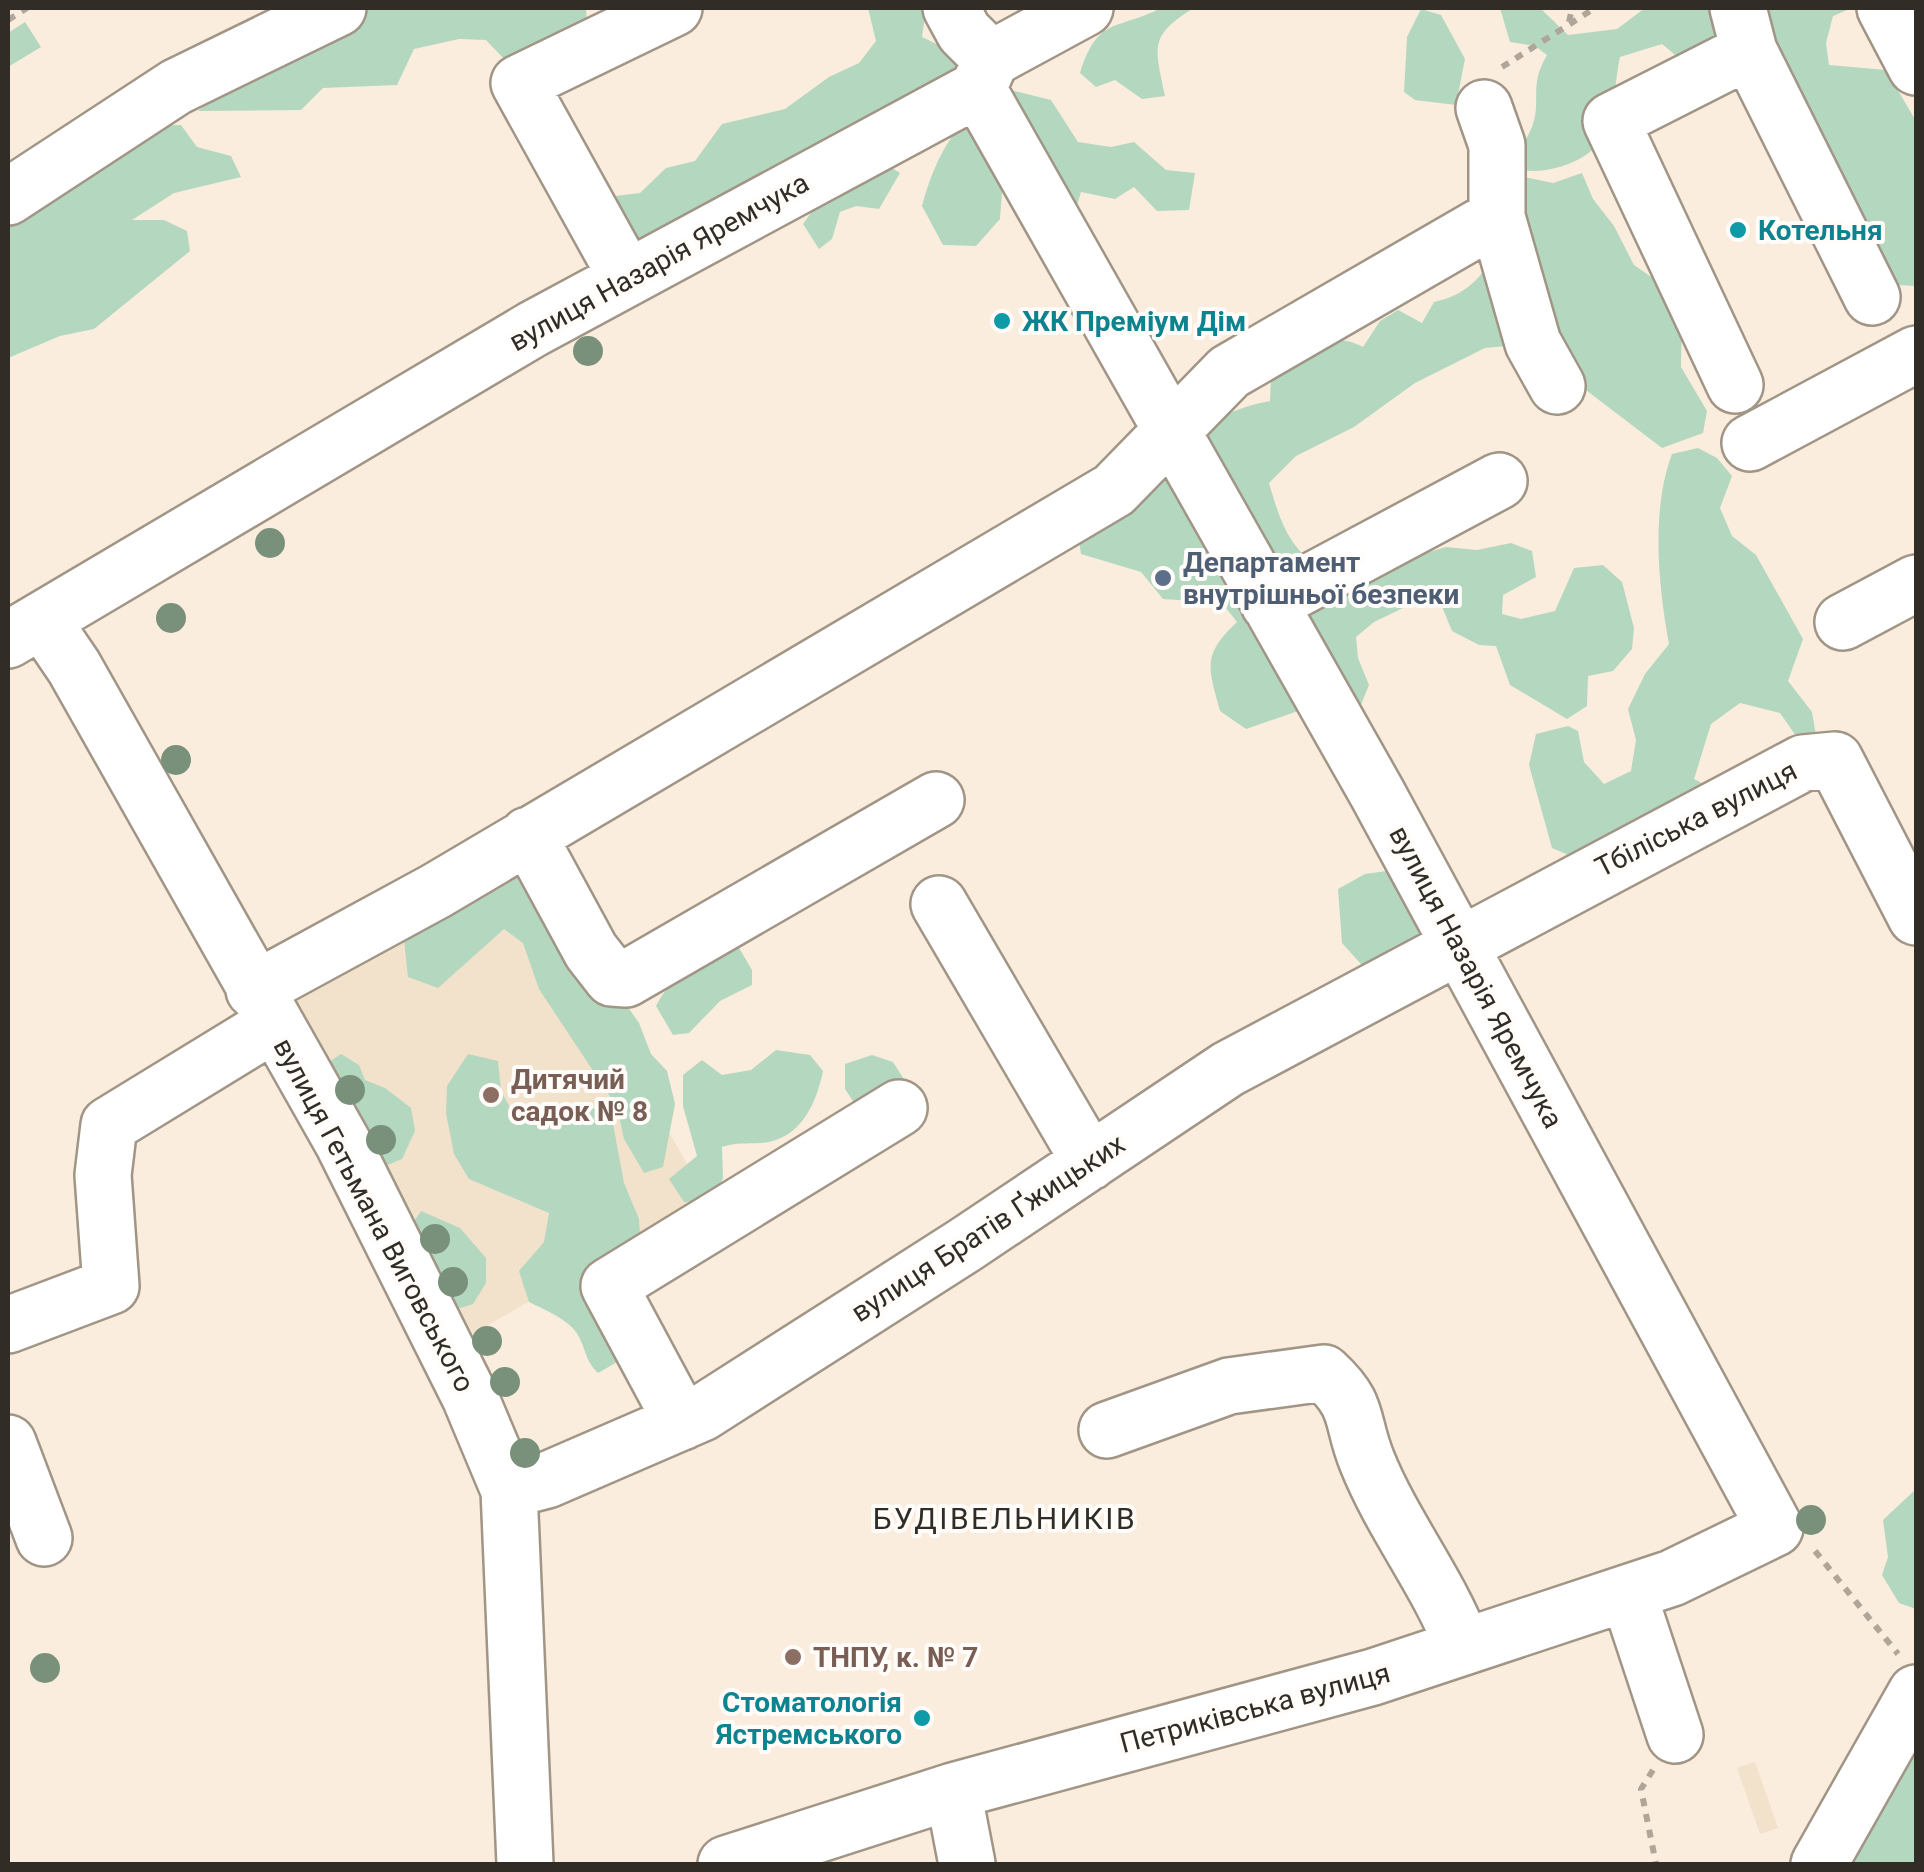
<svg xmlns="http://www.w3.org/2000/svg" width="1924" height="1872" viewBox="0 0 1924 1872" font-family="Roboto,sans-serif">
  <style>
    .built { fill: #f2e1cb }
    .green { fill: #b4d7bf }
    .lines { fill: none; stroke-linecap: round; stroke-linejoin: round }
    .minor-casing { stroke: #a19586; stroke-width: 60 }
    .path { stroke: #afa598; stroke-width: 6; stroke-dasharray: 8 8; stroke-linecap: butt }
    .minor { stroke: #fff; stroke-width: 55 }
    .tree { fill: #79917a }
    .culture-dot { fill: #0f9aa8; stroke: #fffcf9; stroke-width: 4 }
    .service-dot { fill: #5c6f8a; stroke: #fffcf9; stroke-width: 4 }
    .education-dot { fill: #8d6e63; stroke: #fffcf9; stroke-width: 4 }
    .labels { text-anchor: middle; dominant-baseline: central; stroke-width: 8; stroke-linejoin: round; paint-order: stroke }
    .culture-label { font-size: 28px; font-weight: bold; fill: #0d838f; stroke: #fffcf9; text-anchor: start }
    .street-label { font-size: 28px; fill: #312c26; stroke: #fffcf9 }
    .service-label { font-size: 28px; font-weight: bold; fill: #4e5e75; stroke: #fffcf9; text-anchor: start }
    .education-label { font-size: 28px; font-weight: bold; fill: #785e54; stroke: #fffcf9; text-anchor: start }
    .neighbourhood-label { font-size: 30px; letter-spacing: 2.5px; fill: #312c26; stroke: #fffcf9 }
  </style>
  <rect width="100%" height="100%" fill="#faeddd"/>
  <path class="built" d="M 509,856 L 707,1198 L 473,1334 L 275,992 Z
    M 1755,1762 L 1778,1828 L 1760,1834 L 1737,1768 Z"/>
  <path class="green" d="M 328,8 L 586,8 L 587,26 L 525,81 L 486,40 L 459,39 L 414,49 L 397,85 L 323,88 L 301,110 L 198,111 Z
    M 868,8 L 920,8 L 925,17 L 922,37 L 955,53 L 962,69 L 870,123 L 852,123 L 644,251 L 596,215 L 615,196 L 640,193 L 666,168 L 695,161 L 722,124 L 785,109 L 829,77 L 859,63 L 876,41 Z
    M 1161,8 L 1194,8 C 1148,36 1155,47 1165,96 L 1142,99 L 1115,80 L 1096,87 L 1080,73 C 1098,16 1116,31 1161,8 Z
    M 1500,8 L 1540,8 L 1568,35 L 1617,29 L 1645,8 L 1852,8 L 1833,16 L 1826,43 L 1829,65 L 1886,70 L 1916,121 L 1916,286 L 1882,284 L 1780,80 L 1703,78 L 1662,44 L 1620,57 C 1616,74 1613,117 1609,128 C 1597,159 1551,175 1522,170 L 1517,152 C 1552,108 1523,95 1547,55 L 1535,46 L 1510,42 Z
    M 1421,9 L 1441,15 L 1465,59 L 1456,105 L 1415,100 L 1404,92 L 1407,37 Z
    M 25,22 L 41,47 L 8,67 L 8,33 Z
    M 1011,90 L 1051,100 L 1078,142 L 1111,147 L 1134,142 L 1166,170 L 1195,173 L 1189,210 L 1157,211 L 1134,187 L 1115,199 L 1081,192 L 1072,222 L 1017,180 L 1002,192 L 1000,219 L 976,246 L 943,245 L 922,206 C 936,154 959,111 1011,90 Z
    M 181,125 L 197,147 L 231,156 L 241,177 L 174,193 L 132,220 L 164,220 L 187,231 L 190,251 L 94,329 L 60,336 L 8,358 L 8,204 L 143,126 Z
    M 874,157 L 900,173 L 879,209 L 856,206 L 840,212 L 832,239 L 819,249 L 803,224 L 838,175 Z
    M 1582,173 L 1593,199 L 1614,226 L 1634,265 L 1660,283 L 1682,315 L 1681,367 L 1707,411 L 1703,433 L 1662,448 L 1557,368 L 1545,336 L 1548,288 L 1534,275 L 1507,346 L 1485,348 L 1415,383 L 1354,427 L 1296,456 L 1269,483 C 1284,534 1291,550 1335,580 L 1446,547 L 1477,550 L 1511,543 L 1532,551 L 1536,577 L 1503,595 L 1502,614 L 1521,619 L 1555,611 L 1574,568 L 1603,565 L 1622,582 L 1634,628 L 1632,649 L 1613,671 L 1588,676 L 1587,706 L 1567,719 L 1510,685 L 1496,646 L 1479,645 L 1452,631 L 1436,592 L 1374,622 L 1356,637 L 1358,658 L 1369,685 L 1360,707 L 1301,710 L 1246,729 L 1220,711 C 1208,667 1202,655 1237,622 L 1222,603 L 1163,599 L 1141,572 L 1081,554 L 1077,527 C 1135,480 1195,413 1270,401 L 1271,376 C 1301,353 1324,327 1363,347 L 1380,321 L 1398,310 L 1422,323 L 1434,302 C 1499,288 1501,229 1510,174 L 1553,183 Z
    M 1698,448 L 1717,458 L 1732,476 L 1720,508 L 1732,536 L 1756,555 L 1803,639 L 1788,681 L 1812,712 L 1817,741 L 1803,746 L 1780,713 L 1740,703 L 1711,724 L 1694,779 L 1715,790 L 1584,862 L 1552,848 L 1529,765 L 1536,734 L 1568,726 L 1578,731 L 1584,762 L 1604,784 L 1631,771 L 1636,740 L 1628,709 L 1645,674 L 1669,644 C 1658,584 1651,510 1672,454 Z
    M 516,846 L 639,1023 L 651,1054 L 667,1071 L 675,1104 L 663,1167 L 644,1173 L 624,1139 L 617,1107 L 539,989 L 523,943 L 504,929 L 438,988 L 408,977 L 404,939 Z
    M 1401,869 L 1439,940 L 1369,973 L 1342,943 L 1338,889 L 1365,874 Z
    M 739,948 L 752,970 L 752,985 L 720,1001 L 689,1033 L 673,1035 L 656,1006 C 671,976 704,953 739,948 Z
    M 776,1050 L 810,1055 L 823,1071 C 816,1105 800,1140 761,1143 C 747,1144 736,1142 722,1147 L 723,1178 L 712,1201 L 684,1202 L 669,1179 L 697,1156 L 683,1106 L 683,1075 L 702,1060 L 722,1075 L 751,1070 Z
    M 341,1054 L 359,1065 L 365,1080 L 385,1088 L 411,1108 L 415,1131 L 402,1159 L 385,1166 L 323,1066 Z
    M 468,1054 L 498,1061 L 501,1091 L 513,1113 L 537,1121 L 581,1109 L 610,1108 L 624,1183 L 639,1219 L 641,1249 L 626,1357 L 598,1373 C 586,1361 587,1354 580,1339 C 573,1321 545,1310 529,1302 L 519,1271 L 544,1242 L 549,1213 L 469,1179 L 454,1154 L 446,1113 L 447,1086 Z
    M 872,1055 L 893,1062 L 909,1087 L 855,1104 L 845,1089 L 845,1064 Z
    M 421,1211 L 460,1228 L 486,1258 L 486,1283 L 473,1304 L 460,1308 L 439,1305 L 409,1229 Z
    M 1916,1489 L 1916,1609 L 1899,1603 L 1882,1575 L 1888,1557 L 1883,1520 Z
    M 1916,1749 L 1916,1864 L 1794,1864 L 1899,1755 Z"/>
  <g class="lines">
    <defs>
      <path id="minor" d="M 951,8 L 964,32 L 991,59
        M 1885,8 L 1916,67
        M 1749,51 L 1872,297
        M 978,89 L 991,59 L 1085,8
        M 1484,108 L 1497,145 L 1497,217
        M 8,197 L 176,87 L 338,8
        M 627,278 L 519,83 L 674,8
        M 1735,385 L 1611,121 L 1749,51 L 1738,8
        M 1750,443 L 1916,354
        M 1269,604 L 1499,481
        M 42,620 L 74,667 L 343,1143 L 470,1397 L 509,1490 L 525,1864
        M 1843,622 L 1916,583
        M 8,640 L 533,329 L 978,89 L 1377,793 L 1775,1528 L 1672,1578 L 1373,1677 L 953,1791 L 726,1864
        M 528,835 L 591,951 L 612,978 L 626,979 L 936,800
        M 939,904 L 1090,1162
        M 254,990 L 436,891 L 1114,490 L 1229,372 L 1497,217 L 1533,343 L 1557,386
        M 8,1325 L 111,1286 L 103,1175 L 109,1125 L 274,1024
        M 682,1422 L 609,1286 L 899,1108
        M 1107,1430 L 1229,1386 L 1324,1373 C 1361,1407 1350,1419 1367,1461 C 1393,1526 1438,1581 1463,1647
        M 8,1443 L 44,1538
        M 509,1490 L 547,1480 L 702,1413 L 965,1245 L 1228,1069 L 1803,763 L 1835,760 L 1916,917
        M 1628,1593 L 1675,1735
        M 953,1791 L 967,1864
        M 1819,1864 L 1916,1693"/>
    </defs>
    <use href="#minor" class="minor-casing"/>
    <path class="path" d="M 8,20 L 27,8
      M 1569,22 L 1572,8
      M 1502,67 L 1595,8
      M 1815,1551 L 1898,1654
      M 1653,1770 L 1641,1789 L 1656,1864"/>
    <use href="#minor" class="minor"/>
  </g>
  <g class="tree">
    <circle cx="588" cy="351" r="15"/>
    <circle cx="270" cy="543" r="15"/>
    <circle cx="171" cy="618" r="15"/>
    <circle cx="176" cy="760" r="15"/>
    <circle cx="350" cy="1090" r="15"/>
    <circle cx="381" cy="1140" r="15"/>
    <circle cx="435" cy="1239" r="15"/>
    <circle cx="453" cy="1282" r="15"/>
    <circle cx="487" cy="1341" r="15"/>
    <circle cx="505" cy="1382" r="15"/>
    <circle cx="525" cy="1453" r="15"/>
    <circle cx="1811" cy="1520" r="15"/>
    <circle cx="45" cy="1668" r="15"/>
  </g>
  <g class="culture-dot">
    <circle cx="1738" cy="230" r="10"/>
    <circle cx="1002" cy="321" r="10"/>
    <circle cx="922" cy="1718" r="10"/>
  </g>
  <circle class="service-dot" cx="1163" cy="578" r="10"/>
  <g class="education-dot">
    <circle cx="491" cy="1095" r="10"/>
    <circle cx="793" cy="1657" r="10"/>
  </g>
  <g class="labels">
    <g class="culture-label">
      <text x="1758" y="230">Котельня</text>
      <text x="1022" y="321">ЖК Преміум Дім</text>
      <text x="902" y="1702" text-anchor="end">Стоматологія<tspan x="902" dy="32">Ястремського</tspan></text>
    </g>
    <g class="street-label">
      <text transform="translate(659 262) rotate(-29)">вулиця Назарія Яремчука</text>
      <text transform="translate(1696 819) rotate(-27)">Тбіліська вулиця</text>
      <text transform="translate(1476 977) rotate(62)">вулиця Назарія Яремчука</text>
      <text transform="translate(374 1215) rotate(62)">вулиця Гетьмана Виговського</text>
      <text transform="translate(988 1228) rotate(-33)">вулиця Братів Ґжицьких</text>
      <text transform="translate(1255 1708) rotate(-15)">Петриківська вулиця</text>
    </g>
    <g class="service-label">
      <text x="1183" y="562">Департамент<tspan x="1183" dy="32">внутрішньої безпеки</tspan></text>
    </g>
    <g class="education-label">
      <text x="511" y="1079">Дитячий<tspan x="511" dy="32">садок № 8</tspan></text>
      <text x="813" y="1657">ТНПУ, к. № 7</text>
    </g>
    <g class="neighbourhood-label">
      <text x="1005" y="1518">БУДІВЕЛЬНИКІВ</text>
    </g>
  </g>
  <rect width="1924" height="1872" fill="none" stroke="#312c26" stroke-width="20"/>
</svg>
